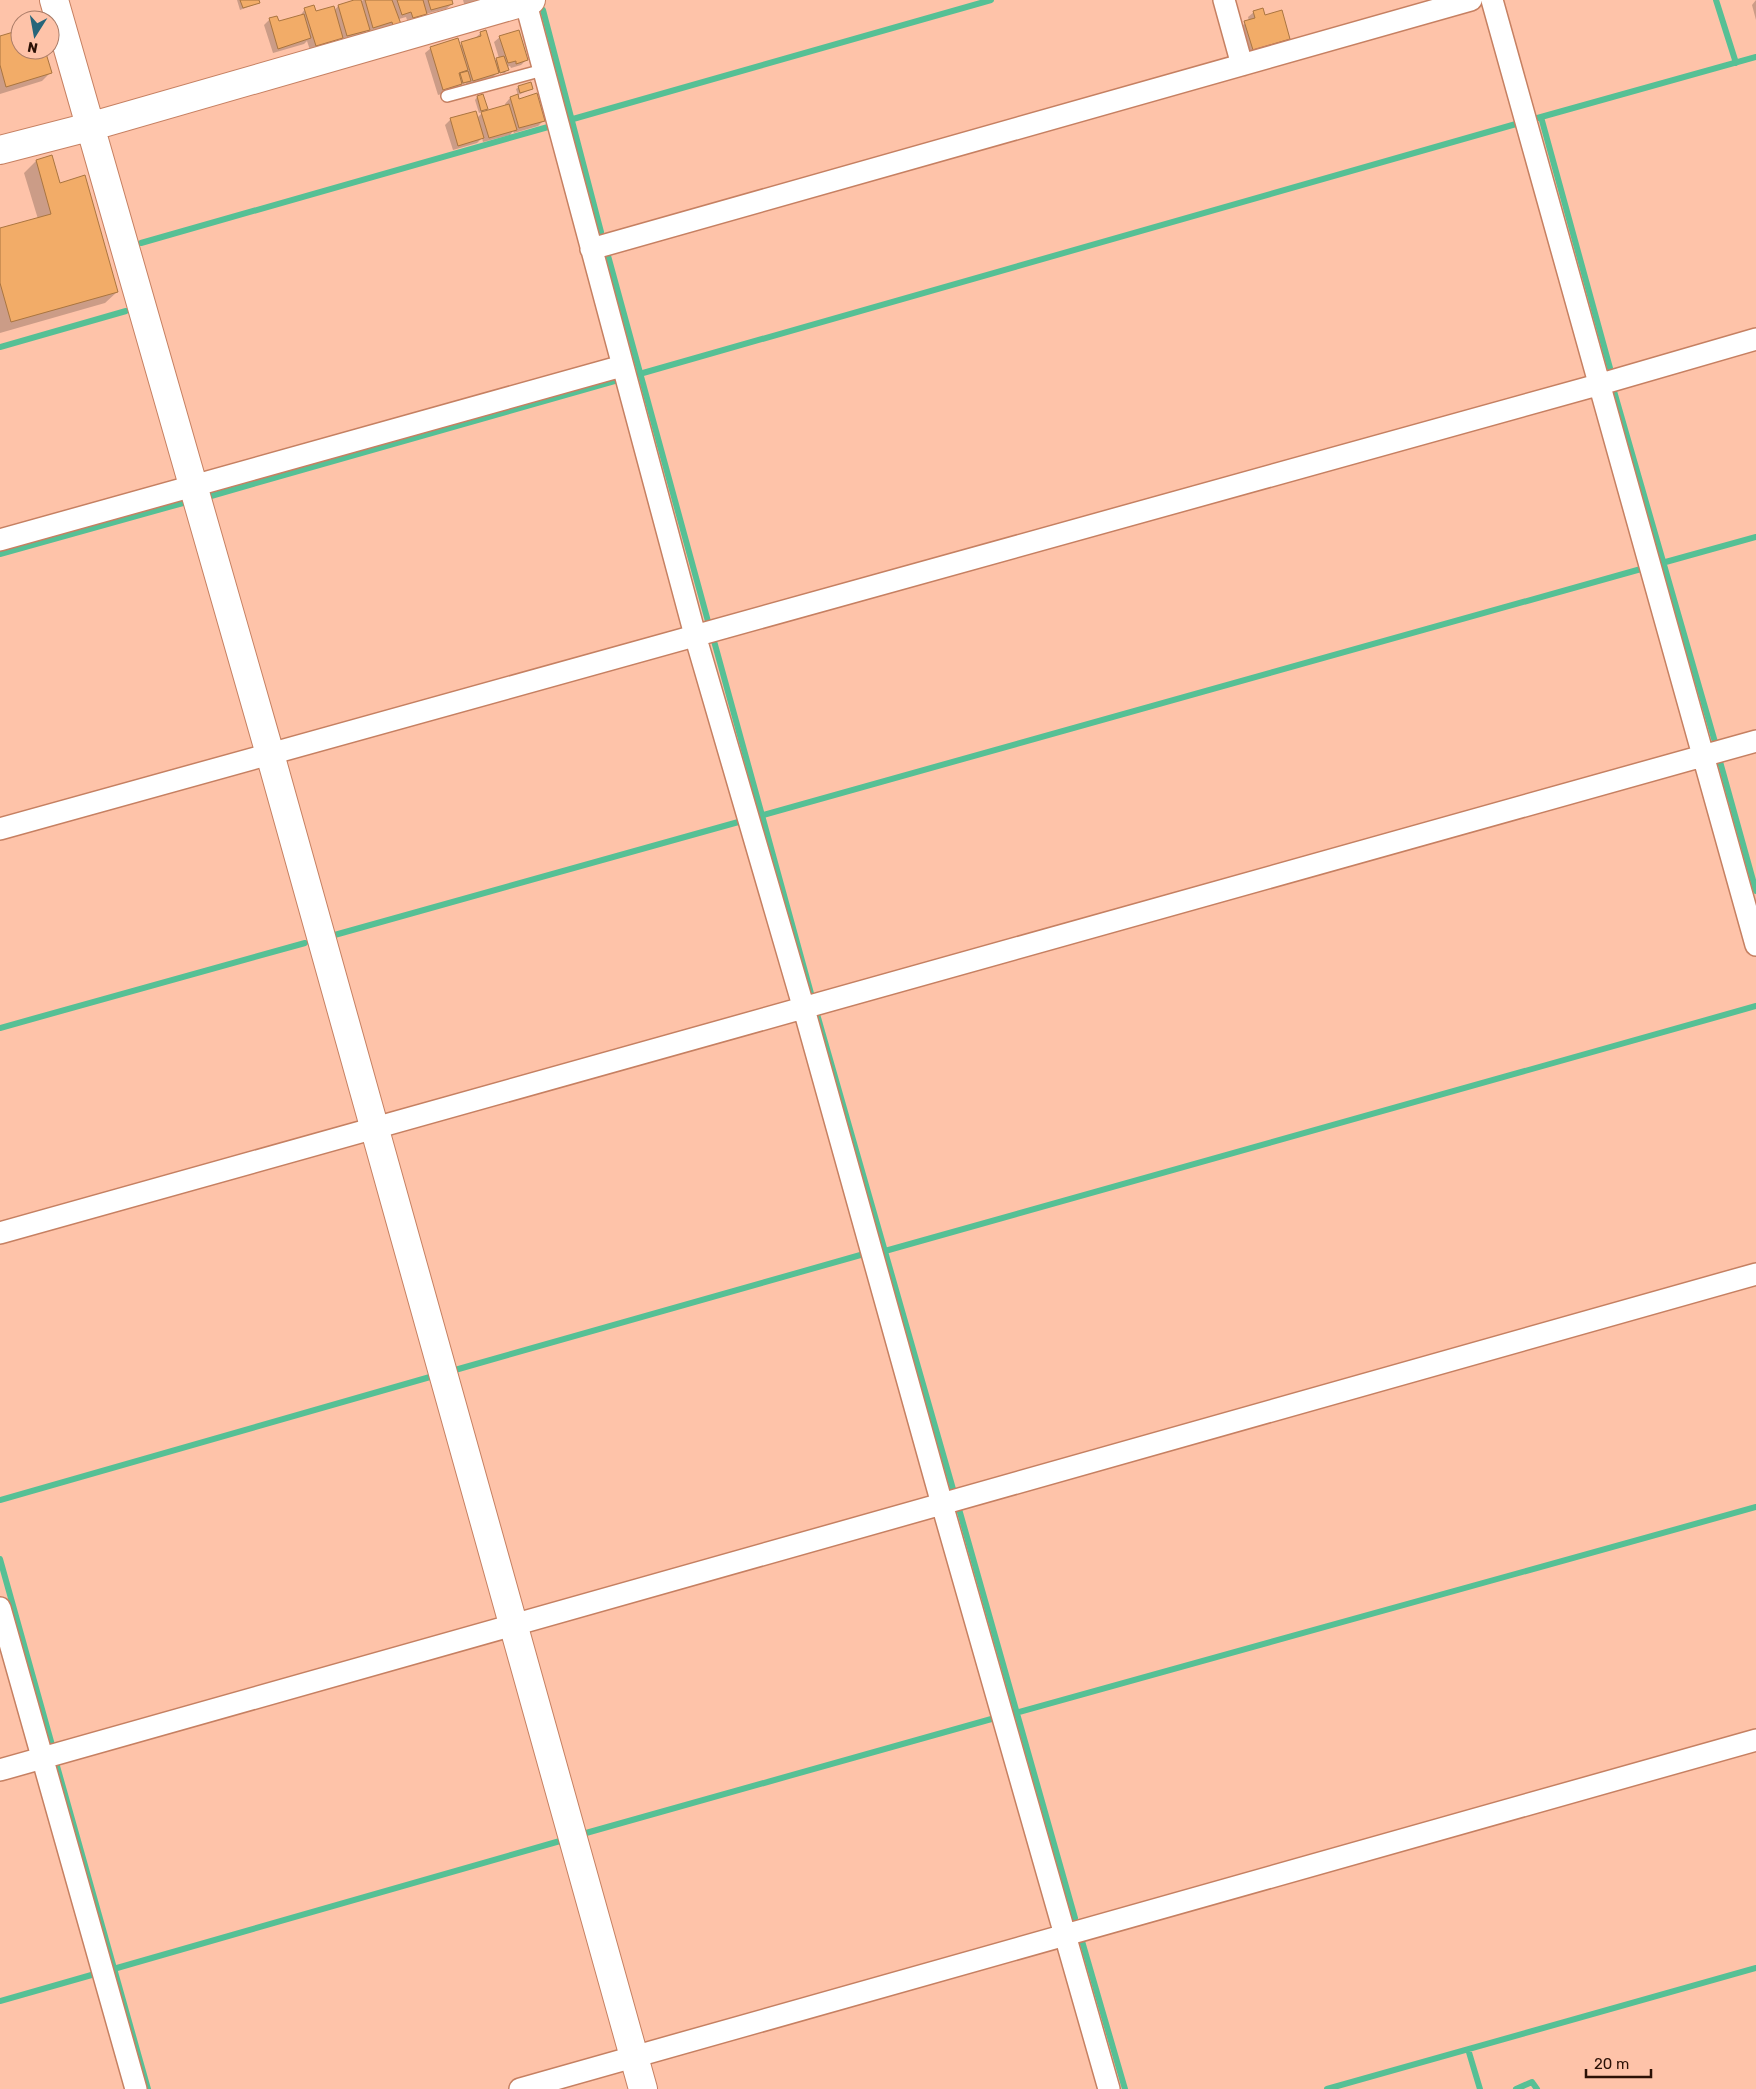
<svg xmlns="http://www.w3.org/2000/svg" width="1756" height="2089" viewBox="0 0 1756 2089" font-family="Rubik,sans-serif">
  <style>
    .shadow { fill: #0003 }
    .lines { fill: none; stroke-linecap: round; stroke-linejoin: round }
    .stream { stroke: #56c095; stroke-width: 6 }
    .building { fill: #f2ac68; stroke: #aa7540 }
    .service-casing { stroke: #c68062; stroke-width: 14 }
    .minor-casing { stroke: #c68062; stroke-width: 24 }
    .tertiary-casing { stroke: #c68062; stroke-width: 30 }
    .service { stroke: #fff; stroke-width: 11 }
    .minor { stroke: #fff; stroke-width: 21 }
    .tertiary { stroke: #fff; stroke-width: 28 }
  </style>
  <rect width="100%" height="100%" fill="#fec3a9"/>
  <path class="shadow" d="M 237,0 L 258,0 L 259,3 L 240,10 Z
    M 358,0 L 361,2 L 363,0 L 450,0 L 452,4 L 446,9 L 425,14 L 420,19 L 408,23 L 406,17 L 399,19 L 400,23 L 388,31 L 387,27 L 367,33 L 367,31 L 363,35 L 342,41 L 341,38 L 336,43 L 310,50 L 307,41 L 304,44 L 273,53 L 264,25 L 270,19 L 278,23 L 300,16 L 305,9 L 315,12 L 334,11 L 338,6 Z
    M 463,0 L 490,0 L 465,7 Z
    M 1756,0 L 1756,20 L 1752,5 Z
    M 1254,12 L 1264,16 L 1289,39 L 1283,44 L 1248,55 L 1240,27 L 1249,21 L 1248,17 Z
    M 20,32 L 20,50 L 44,50 L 50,73 L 42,81 L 0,94 L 0,37 Z
    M 481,33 L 494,61 L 499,58 L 494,42 L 500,37 L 526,60 L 521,65 L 511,68 L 510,66 L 506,67 L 507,70 L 505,73 L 497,73 L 492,78 L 467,86 L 466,83 L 460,85 L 455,90 L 438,95 L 425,53 L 431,48 L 459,46 L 474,39 Z
    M 519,87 L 532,89 L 518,95 L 516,89 Z
    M 517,96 L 519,100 L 544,120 L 538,126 L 514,133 L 513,131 L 510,135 L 483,142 L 482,138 L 477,143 L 453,150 L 445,125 L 451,119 L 477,118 L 482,113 L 505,106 L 505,104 L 510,98 Z
    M 477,97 L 486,109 L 479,113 L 475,100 Z
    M 51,157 L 59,184 L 117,292 L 105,303 L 0,333 L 0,230 L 38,219 L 24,173 L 36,161 Z"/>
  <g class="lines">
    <path class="stream" d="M 1716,0 L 1736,63
      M 543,10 L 601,232
      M 1541,117 L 1756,57
      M 1534,119 L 1541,117 L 1610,368
      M 566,121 L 991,0
      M 141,243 L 548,127
      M 607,252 L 709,625
      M 0,347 L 126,311
      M 636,375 L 1516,124
      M 1614,391 L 1715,742
      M 211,496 L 618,380
      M 0,554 L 183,503
      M 1662,563 L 1756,537
      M 714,641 L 812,997
      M 1719,758 L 1756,891
      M 756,817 L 1641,569
      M 331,936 L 742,821
      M 817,1014 L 953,1489
      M 0,1028 L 305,943
      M 885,1251 L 1756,1006
      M 455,1370 L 864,1254
      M 0,1500 L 430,1377
      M 959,1509 L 1075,1918
      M 0,1559 L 52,1745
      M 1012,1714 L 1756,1507
      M 57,1766 L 148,2089
      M 586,1833 L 995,1718
      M 1082,1941 L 1125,2089
      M 110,1970 L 560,1841
      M 0,2001 L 95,1974
      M 1468,2049 L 1480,2089
      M 1327,2089 L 1756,1968
      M 1516,2089 L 1532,2082 L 1537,2089"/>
  </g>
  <path class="building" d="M 240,0 L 259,0 L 260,3 L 243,8 Z
    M 354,0 L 361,0 L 370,30 L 347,36 L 338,5 Z
    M 365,0 L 392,0 L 401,24 L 393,26 L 392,22 L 373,28 Z
    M 397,0 L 423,0 L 427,14 L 413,18 L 411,12 L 402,15 Z
    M 428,0 L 452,0 L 453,4 L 431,10 Z
    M 314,5 L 316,11 L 334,6 L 343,38 L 316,46 L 304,8 Z
    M 1263,8 L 1265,15 L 1282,10 L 1290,39 L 1253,50 L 1244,21 L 1255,18 L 1253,11 Z
    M 304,14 L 311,38 L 278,49 L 269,18 L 277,16 L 279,21 Z
    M 20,30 L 20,50 L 45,50 L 52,73 L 6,87 L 0,65 L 0,36 Z
    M 486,30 L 499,73 L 473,81 L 461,42 L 481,36 L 480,32 Z
    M 519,30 L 528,60 L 516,64 L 516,61 L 508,63 L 499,36 Z
    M 458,38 L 468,70 L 459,73 L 462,84 L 443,90 L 430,47 Z
    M 504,56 L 509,70 L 500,73 L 496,58 Z
    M 468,71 L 471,81 L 463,83 L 460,73 Z
    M 531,82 L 533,89 L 520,93 L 518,86 Z
    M 537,93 L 545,121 L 519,128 L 510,97 L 518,94 L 519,99 Z
    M 483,94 L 488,109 L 481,111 L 477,96 Z
    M 509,104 L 517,130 L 489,138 L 481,112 Z
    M 476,111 L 484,138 L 458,146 L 450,118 Z
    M 52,155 L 60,183 L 85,175 L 118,292 L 11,322 L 0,283 L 0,228 L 51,214 L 36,160 Z"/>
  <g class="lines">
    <defs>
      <path id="service" d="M 447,96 L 543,70"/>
      <path id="minor" d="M 525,0 L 695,635 L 804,1009 L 942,1504 L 1109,2089
        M 1224,0 L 1242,65
        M 1492,0 L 1756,945
        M 591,249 L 1471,0
        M 0,540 L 622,366
        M 0,829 L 1601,384 L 1756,339
        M 0,1233 L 1756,741
        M 0,1608 L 136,2089
        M 0,1770 L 1756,1274
        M 520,2089 L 1756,1740"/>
      <path id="tertiary" d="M 54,0 L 270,754 L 643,2089
        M 0,150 L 89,127 L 531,0"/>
    </defs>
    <use href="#service" class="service-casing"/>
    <use href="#minor" class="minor-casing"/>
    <use href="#tertiary" class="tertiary-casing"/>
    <use href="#service" class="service"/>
    <use href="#minor" class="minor"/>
    <use href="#tertiary" class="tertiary"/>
  </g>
  <g transform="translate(35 35) rotate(191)"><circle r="24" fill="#fec3a9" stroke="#aa7c68"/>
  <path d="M0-4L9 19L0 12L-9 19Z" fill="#26657a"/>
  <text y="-8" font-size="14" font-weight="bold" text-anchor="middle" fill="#2b1106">N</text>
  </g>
  <path d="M1586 2069v8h65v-8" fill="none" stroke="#2b1106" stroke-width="2.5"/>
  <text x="1594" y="2069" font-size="15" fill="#2b1106" stroke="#fec3a9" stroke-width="4" paint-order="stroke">20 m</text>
</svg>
